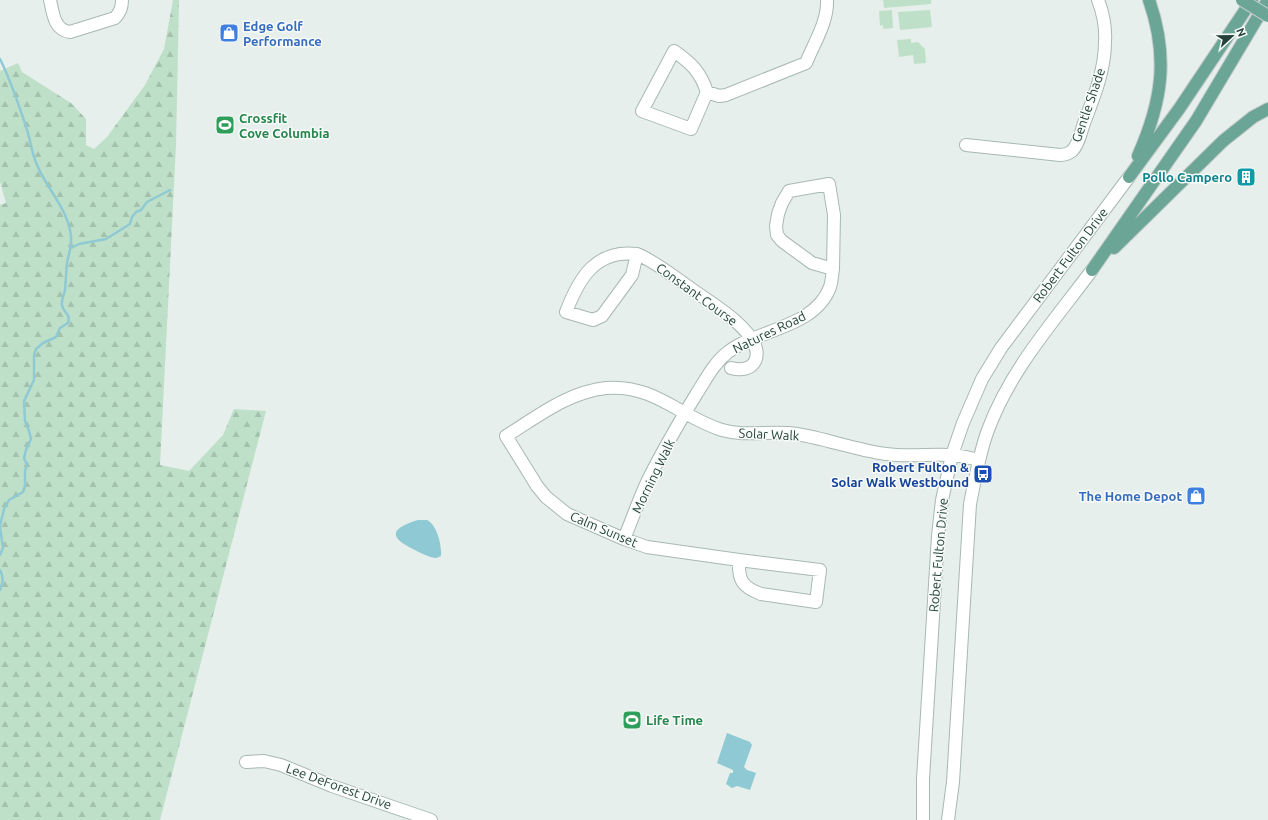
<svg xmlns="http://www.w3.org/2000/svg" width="1268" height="820" viewBox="0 0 1268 820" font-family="Ubuntu,sans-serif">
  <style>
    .forest { fill: url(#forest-firs) }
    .green { fill: #bfe0c8 }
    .water { fill: #8ec9d4 }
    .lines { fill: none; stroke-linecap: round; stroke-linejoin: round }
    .stream { stroke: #8ec9d4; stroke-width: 2.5 }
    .minor-casing { stroke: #a8b8b2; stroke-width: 14 }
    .major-casing { stroke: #c2cac8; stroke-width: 14 }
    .minor { stroke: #fff; stroke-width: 12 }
    .major { stroke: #6aa596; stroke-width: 12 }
    .major-bridge-casing { stroke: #c2cac8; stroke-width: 14; stroke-linecap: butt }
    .major-bridge { stroke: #6aa596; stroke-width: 12 }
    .labels { text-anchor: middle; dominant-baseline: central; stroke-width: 3; stroke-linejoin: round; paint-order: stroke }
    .shop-label { font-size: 13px; font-weight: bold; fill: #366cbe; stroke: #f7fbf9; text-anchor: start }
    .street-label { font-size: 13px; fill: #24423a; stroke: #f7fbf9 }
    .leisure-label { font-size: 13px; font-weight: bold; fill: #27864d; stroke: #f7fbf9; text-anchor: start }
    .culture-label { font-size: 13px; font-weight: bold; fill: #0d838f; stroke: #f7fbf9; text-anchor: end }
    .transit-label { font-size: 13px; font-weight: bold; fill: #164399; stroke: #f7fbf9; text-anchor: end }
  </style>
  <defs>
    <pattern id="forest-firs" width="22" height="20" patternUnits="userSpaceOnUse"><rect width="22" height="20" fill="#bfe0c8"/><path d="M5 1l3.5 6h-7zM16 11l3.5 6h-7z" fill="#a4c1ad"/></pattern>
  </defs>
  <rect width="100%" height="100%" fill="#e6efeb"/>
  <path class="forest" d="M 173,0 L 179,0 L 176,145 L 160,465 L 189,471 L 223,435 L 234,409 L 266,411 L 160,820 L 0,820 L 0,205 L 6,203 L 0,182 L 0,71 L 18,63 L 22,72 L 71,103 L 86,119 L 86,145 L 94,149 L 107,137 L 145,85 L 164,49 Z"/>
  <path class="green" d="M 883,0 L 931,0 L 931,4 L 884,8 Z
    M 892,10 L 893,28 L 883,29 L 883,25 L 880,26 L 879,11 Z
    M 930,10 L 932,27 L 900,30 L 898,12 Z
    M 911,39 L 911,43 L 918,42 L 925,49 L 926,63 L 914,64 L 913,55 L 899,57 L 897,40 Z"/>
  <path class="water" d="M 418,520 L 427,520 C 437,525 442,545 441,556 C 438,557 438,558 435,558 C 428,557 421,553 415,550 C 387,537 391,528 418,520 Z
    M 727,733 L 750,742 L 752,745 L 744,767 L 747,770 L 756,773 L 750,790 L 737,786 L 732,788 L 726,784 L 730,773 L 733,773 L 733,770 L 717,763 Z"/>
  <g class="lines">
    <path class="stream" d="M 0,59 C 12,83 20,108 28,133 C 31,144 32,154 37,165 C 47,189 68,209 71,236 C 72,245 69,253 67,263 C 66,272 66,281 65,290 C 64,295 61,300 62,305 C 63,314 71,312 68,323 L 60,328 L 56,337 L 43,343 L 36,349 L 34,355 L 34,380 L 24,401 L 25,421 L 29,431 L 31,439 L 26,450 L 24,458 L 27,465 L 25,471 L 25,486 L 23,492 L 9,500 L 4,509 L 0,526
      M 71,248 L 79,244 L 106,239 L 130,224 L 132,217 L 136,212 L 141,210 L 147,202 L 170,190
      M 0,527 L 3,548 L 0,555
      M 0,570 C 4,578 3,582 0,590"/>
    <defs>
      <path id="minor" d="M 50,0 C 53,13 54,30 70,32 L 115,18 C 120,12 122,8 122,0
        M 674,51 C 691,63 700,71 707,92 L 691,129 L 642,111 Z
        M 707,92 L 719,96 L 726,95 L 806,63 C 814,43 828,22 827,0
        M 966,145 L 1060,155 C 1065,155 1068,154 1072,151 C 1079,144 1081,132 1084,123 C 1094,97 1105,70 1105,42 C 1106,28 1103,13 1098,0
        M 637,254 C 596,249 579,278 566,312 L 593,320 L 602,316 L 632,275 L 637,254 C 656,262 673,276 690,288 C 711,303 736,317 751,338 C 757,346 760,359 751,366 C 745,370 738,370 731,368
        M 624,539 C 632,520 639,499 648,480 C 663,450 680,421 697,393 C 706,379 714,363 728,352 C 758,329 815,328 830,287 C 832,281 832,275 833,269 L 812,263 L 782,241 L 777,235 L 776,226 L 778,214 L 782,203 L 789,191 L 829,184 L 834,215 L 833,269
        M 739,560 L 820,570 L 816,602 L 761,594 C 742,587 738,580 739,560 L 647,547 L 624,539 L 567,514 L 546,497 L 537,486 L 506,436 C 537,417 568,392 606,388 C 654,384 680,417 722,430 C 746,437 772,430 797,434 C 827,439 856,450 886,454 C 907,457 928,454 949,455 C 959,455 970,458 979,460
        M 246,762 L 264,761 L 281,765 L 332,786 L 431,820
        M 923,820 L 923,779 L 938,536 L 942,500 L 952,455 L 963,423 L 982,379 L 1001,348 L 1129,177
        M 948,820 L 953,782 L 970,504 C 975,480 979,454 988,430 C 1010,370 1054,321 1092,270"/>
      <path id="major" d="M 1138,156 C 1162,102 1169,57 1149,0
        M 1129,177 L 1179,109 L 1252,0
        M 1114,248 L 1223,141 L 1253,117 L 1268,109
        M 1092,270 L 1196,121 L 1268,0"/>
    </defs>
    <use href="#minor" class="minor-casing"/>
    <use href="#major" class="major-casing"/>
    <use href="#minor" class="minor"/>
    <use href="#major" class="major"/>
    <defs>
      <path id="major-bridge" d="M 1242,0 L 1268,16"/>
    </defs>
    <use href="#major-bridge" class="major-bridge-casing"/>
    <use href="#major-bridge" class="major-bridge"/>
  </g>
  <defs>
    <symbol id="shop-square" viewBox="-11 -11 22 22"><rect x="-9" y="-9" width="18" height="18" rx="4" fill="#3f7fe0" stroke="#f7fbf9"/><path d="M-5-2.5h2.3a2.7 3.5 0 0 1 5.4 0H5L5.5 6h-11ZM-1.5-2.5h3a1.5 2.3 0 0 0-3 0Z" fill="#fff"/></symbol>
    <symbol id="stadium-square" viewBox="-11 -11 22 22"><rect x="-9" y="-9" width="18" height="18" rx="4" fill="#2e9e5b" stroke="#f7fbf9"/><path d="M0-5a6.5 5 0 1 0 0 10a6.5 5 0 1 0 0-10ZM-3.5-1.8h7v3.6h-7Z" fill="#fff"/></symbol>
    <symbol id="building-square" viewBox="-11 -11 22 22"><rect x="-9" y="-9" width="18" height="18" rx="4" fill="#0f9aa8" stroke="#f7fbf9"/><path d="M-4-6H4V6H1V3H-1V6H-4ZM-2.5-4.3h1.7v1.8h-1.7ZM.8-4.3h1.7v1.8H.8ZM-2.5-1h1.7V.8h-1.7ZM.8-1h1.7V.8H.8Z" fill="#fff"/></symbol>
    <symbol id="bus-square" viewBox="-11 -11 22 22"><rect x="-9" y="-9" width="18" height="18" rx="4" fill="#1a4fb4" stroke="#f7fbf9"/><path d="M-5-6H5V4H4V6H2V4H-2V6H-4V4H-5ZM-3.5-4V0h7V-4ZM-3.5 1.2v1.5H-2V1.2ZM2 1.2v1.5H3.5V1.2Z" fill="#fff"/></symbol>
  </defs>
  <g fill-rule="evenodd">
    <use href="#shop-square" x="218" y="22" width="22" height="22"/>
    <use href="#stadium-square" x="214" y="114" width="22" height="22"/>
    <use href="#building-square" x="1235" y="166" width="22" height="22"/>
    <use href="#bus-square" x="972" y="463" width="22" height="22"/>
    <use href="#shop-square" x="1185" y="485" width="22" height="22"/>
    <use href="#stadium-square" x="621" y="709" width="22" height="22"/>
  </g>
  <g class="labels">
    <g class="shop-label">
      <text x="243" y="26">Edge Golf<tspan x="243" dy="15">Performance</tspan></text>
      <text x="1182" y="496" text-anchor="end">The Home Depot</text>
    </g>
    <g class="street-label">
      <text transform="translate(1088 105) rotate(-71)">Gentle Shade</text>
      <text transform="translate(1070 255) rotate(-53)">Robert Fulton Drive</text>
      <text transform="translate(697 294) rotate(36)">Constant Course</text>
      <text transform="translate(769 332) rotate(-26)">Natures Road</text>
      <text transform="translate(769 434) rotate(3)">Solar Walk</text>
      <text transform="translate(653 476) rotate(-64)">Morning Walk</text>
      <text transform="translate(604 529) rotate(23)">Calm Sunset</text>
      <text transform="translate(938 555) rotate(-85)">Robert Fulton Drive</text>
      <text transform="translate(339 786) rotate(20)">Lee DeForest Drive</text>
    </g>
    <g class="leisure-label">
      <text x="239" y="118">Crossfit<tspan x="239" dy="15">Cove Columbia</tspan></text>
      <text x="646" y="720">Life Time</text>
    </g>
    <g class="culture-label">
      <text x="1232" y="177">Pollo Campero</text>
    </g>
    <g class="transit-label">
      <text x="969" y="467">Robert Fulton &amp;<tspan x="969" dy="15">Solar Walk Westbound</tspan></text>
    </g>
  </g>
  <g transform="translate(1232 36) rotate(68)" stroke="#f7fbf9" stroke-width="3" paint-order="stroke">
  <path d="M0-3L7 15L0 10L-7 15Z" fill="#24423a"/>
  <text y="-6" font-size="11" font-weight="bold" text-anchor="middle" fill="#24423a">N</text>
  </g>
</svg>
